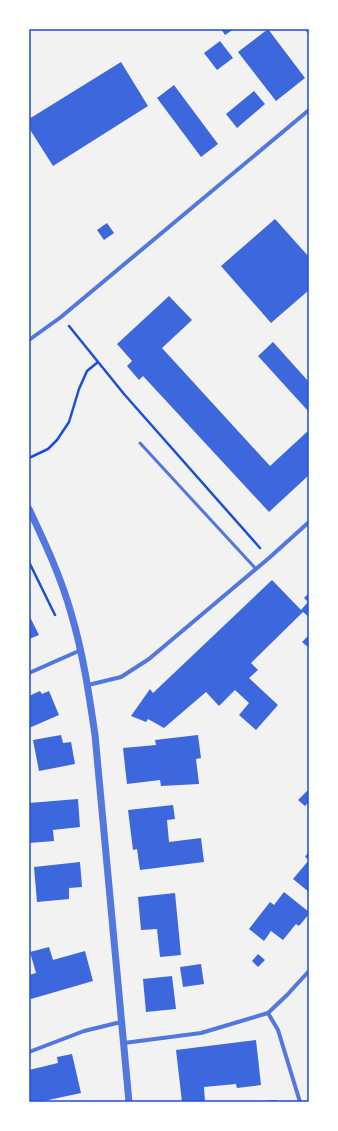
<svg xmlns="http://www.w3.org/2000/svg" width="338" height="1131" viewBox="0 0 338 1131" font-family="Georgia,serif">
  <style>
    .building { fill: #3d67dc }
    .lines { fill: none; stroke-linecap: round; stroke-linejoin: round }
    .path { stroke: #1d4ed8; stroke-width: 2.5 }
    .service { stroke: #5277de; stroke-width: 3 }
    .minor { stroke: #5277de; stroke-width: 4 }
    .tertiary { stroke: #5277de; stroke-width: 7 }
    .neatline { fill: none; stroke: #1d4ed8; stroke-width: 1.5 }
  </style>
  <rect width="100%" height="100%" fill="#f2f2f2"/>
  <path class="building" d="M 221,29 L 234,29 L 225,35 Z
    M 268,29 L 305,78 L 276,101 L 238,52 Z
    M 220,41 L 233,58 L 217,70 L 204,53 Z
    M 121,62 L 148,106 L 53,166 L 29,128 L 29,119 Z
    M 174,85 L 218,144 L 201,157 L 157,98 Z
    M 254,91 L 265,104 L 237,128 L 226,114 Z
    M 275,219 L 309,257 L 309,290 L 271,323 L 221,266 Z
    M 107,223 L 114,233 L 104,240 L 97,230 Z
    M 169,296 L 192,320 L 162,348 L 270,466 L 309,430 L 309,475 L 269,512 L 143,376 L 139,380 L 127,366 L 132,361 L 117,344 Z
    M 273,342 L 309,382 L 309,412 L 258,356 Z
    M 272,580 L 301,610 L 308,602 L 304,598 L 309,593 L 309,617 L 303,612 L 251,663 L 258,670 L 249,678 L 278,705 L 256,730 L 239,715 L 249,703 L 235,690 L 219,706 L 206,692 L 164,728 L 148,719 L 146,722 L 131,716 L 150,689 L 153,693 Z
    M 29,615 L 39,635 L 29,639 Z
    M 309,635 L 309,648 L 302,642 Z
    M 40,691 L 42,694 L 49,691 L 59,715 L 29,728 L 29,696 Z
    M 61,735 L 63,743 L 71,742 L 75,764 L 39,771 L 33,740 Z
    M 198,735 L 201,758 L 196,759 L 199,784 L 161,786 L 160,780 L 127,784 L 123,748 L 156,745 L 155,740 Z
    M 307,791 L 309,793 L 309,802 L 305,806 L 298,800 Z
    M 78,799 L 80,827 L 53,830 L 54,841 L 29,843 L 29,803 Z
    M 173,805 L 175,819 L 167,820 L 169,842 L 201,838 L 204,862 L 140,870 L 137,849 L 133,850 L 128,810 Z
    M 309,851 L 309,892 L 293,879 L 309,860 L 305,857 Z
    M 80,862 L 82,887 L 69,888 L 69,899 L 37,902 L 34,867 Z
    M 284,892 L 309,912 L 309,914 L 299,926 L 296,924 L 283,940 L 271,931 L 264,941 L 249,929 L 270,902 L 274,905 Z
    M 175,893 L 181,955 L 160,957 L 157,929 L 141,930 L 138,897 Z
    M 49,947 L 53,960 L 85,951 L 93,981 L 31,999 L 29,993 L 29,975 L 36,973 L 30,952 Z
    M 258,954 L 265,960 L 258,967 L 252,961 Z
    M 201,964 L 204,984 L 183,987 L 180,967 Z
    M 172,976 L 176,1009 L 146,1012 L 143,979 Z
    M 256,1040 L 261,1085 L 237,1088 L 236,1084 L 204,1087 L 205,1102 L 182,1102 L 176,1050 Z
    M 72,1054 L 81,1093 L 39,1102 L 29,1102 L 29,1070 L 58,1063 L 57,1057 Z
    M 277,1100 L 277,1102 L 263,1102 L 263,1101 Z"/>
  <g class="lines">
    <path class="path" d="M 69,326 L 124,394 L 260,548
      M 29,458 L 48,449 L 57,440 L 69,422 L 79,389 L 87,371 L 98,362
      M 29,562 L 55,615"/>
    <path class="service" d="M 140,443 L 256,569"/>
    <path class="minor" d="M 307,29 L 309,32
      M 29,340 L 61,317 L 309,110
      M 29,673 L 81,650
      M 88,685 L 121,677 L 149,659 L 269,558 L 309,522
      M 268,1013 L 278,1030 L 300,1102
      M 124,1043 L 201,1033 L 268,1013 L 287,995 L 309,971
      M 29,1052 L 84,1031 L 121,1022"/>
    <path class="tertiary" d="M 29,509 C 45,543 61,577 71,613 C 83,653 89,694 95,735 L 129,1102"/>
  </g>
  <rect width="338" height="1131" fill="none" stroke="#ffffff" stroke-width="60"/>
  <rect x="30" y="30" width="278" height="1071" class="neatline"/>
</svg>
